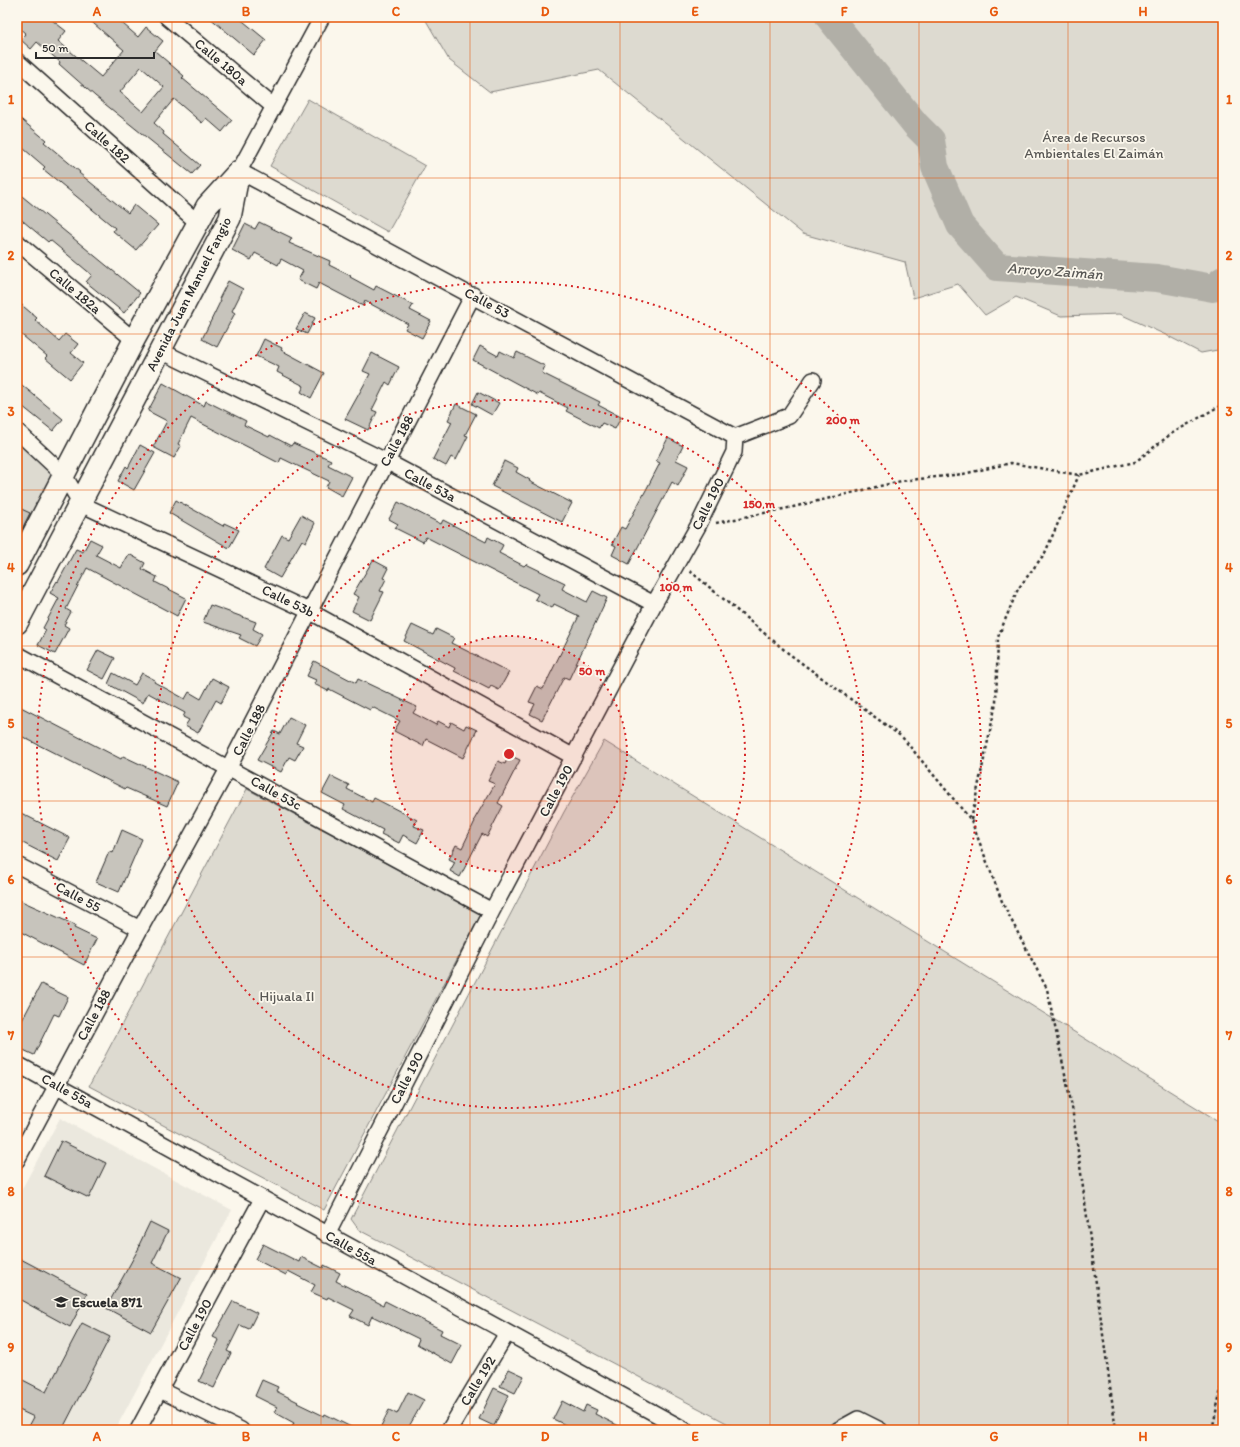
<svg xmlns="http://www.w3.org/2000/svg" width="1240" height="1447" viewBox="0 0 1240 1447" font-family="Itim,sans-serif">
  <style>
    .built { fill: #ebe8de }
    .green { fill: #dddad0; stroke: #84827e }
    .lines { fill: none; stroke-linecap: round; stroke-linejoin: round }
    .river { stroke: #b1afa7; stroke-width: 28 }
    .building { fill: #c7c4bc; stroke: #2b2b2b; fill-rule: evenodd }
    .street-casing { stroke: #2b2b2b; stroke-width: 18 }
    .secondary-casing { stroke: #2b2b2b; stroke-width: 24 }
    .path { stroke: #2b2b2b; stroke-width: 2.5; stroke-dasharray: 3 3; stroke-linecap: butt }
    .street { stroke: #fbf7ec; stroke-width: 15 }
    .secondary { stroke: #fbf7ec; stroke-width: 21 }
    .grid { fill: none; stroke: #e8590c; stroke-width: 1; stroke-opacity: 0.55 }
    .ring { fill: none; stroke: #d62828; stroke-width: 2; stroke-dasharray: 2 4 }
    .labels { text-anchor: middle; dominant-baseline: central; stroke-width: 3.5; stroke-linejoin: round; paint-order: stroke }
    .street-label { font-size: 14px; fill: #2b2b2b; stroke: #fbf7ec }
    .park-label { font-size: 14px; fill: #585754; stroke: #fbf7ec }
    .poi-label { font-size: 14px; font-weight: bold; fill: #2b2b2b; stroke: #fbf7ec; text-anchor: start }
    .water-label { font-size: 15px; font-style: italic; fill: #5a5956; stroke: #fbf7ec }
    .centre { fill: #d62828; stroke: #fbf7ec; stroke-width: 2 }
    .ring-label { font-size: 12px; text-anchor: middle; font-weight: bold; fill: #d62828; stroke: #fbf7ec; stroke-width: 3.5; stroke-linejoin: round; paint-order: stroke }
    .neatline { fill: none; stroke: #e8590c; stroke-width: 1.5 }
    .grid-label { font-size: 13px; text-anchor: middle; font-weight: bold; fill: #e8590c }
  </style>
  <rect width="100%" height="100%" fill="#fbf7ec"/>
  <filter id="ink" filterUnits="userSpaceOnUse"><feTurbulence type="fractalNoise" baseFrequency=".025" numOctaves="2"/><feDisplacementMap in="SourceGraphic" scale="8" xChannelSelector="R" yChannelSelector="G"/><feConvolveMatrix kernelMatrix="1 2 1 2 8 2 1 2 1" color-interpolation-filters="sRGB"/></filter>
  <g filter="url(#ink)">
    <path class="built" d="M 60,1118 L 232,1210 L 115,1430 L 17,1430 L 17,1198 Z"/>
    <path class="green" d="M 424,17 L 1223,17 L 1223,349 L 1201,353 L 1168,336 L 1120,314 L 1061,316 L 1016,297 L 985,315 L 958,284 L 913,298 L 905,262 L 803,234 L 599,70 L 490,92 L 449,60 Z
      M 308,99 L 425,166 L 388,232 L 270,166 Z
      M 17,440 L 60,477 L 17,560 Z
      M 604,741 L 1223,1124 L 1223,1430 L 740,1430 L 359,1230 L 351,1219 L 564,812 Z
      M 247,789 L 481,914 L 324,1210 L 89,1086 Z"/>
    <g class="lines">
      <path class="river" d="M 829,17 L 916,125 L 931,140 L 935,167 L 960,225 L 997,267 L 1157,278 L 1213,288 L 1223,280"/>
    </g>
    <path class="building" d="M 17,17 L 48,17 L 66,31 L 58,41 L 101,77 L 124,50 L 86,17 L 115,17 L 138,37 L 146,27 L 163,41 L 155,51 L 184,76 L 182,78 L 232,120 L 222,132 L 206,118 L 202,123 L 174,99 L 154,123 L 164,132 L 163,134 L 200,165 L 192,174 L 95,96 L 59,64 L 60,62 L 37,42 L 31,49 L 21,40 L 26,34 L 17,26 ZM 141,67 L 164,87 L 143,112 L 120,92 Z
      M 209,17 L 238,17 L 266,40 L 254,55 Z
      M 17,116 L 46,140 L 44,142 L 80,172 L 79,173 L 128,213 L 134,205 L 158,225 L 136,250 L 113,231 L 115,228 L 43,169 L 45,167 L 17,143 Z
      M 17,192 L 140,293 L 124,313 L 86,282 L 92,275 L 50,240 L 48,242 L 17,216 Z
      M 259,222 L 292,238 L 289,243 L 330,261 L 329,265 L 351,276 L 350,277 L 374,290 L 376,286 L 413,305 L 410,310 L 431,321 L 422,338 L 405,329 L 408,324 L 365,301 L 363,306 L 319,283 L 316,289 L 298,280 L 303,271 L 281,259 L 278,265 L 255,253 L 251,260 L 232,250 L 245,224 L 255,229 Z
      M 228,281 L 243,289 L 232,311 L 235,313 L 217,347 L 202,339 L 221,300 L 219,299 Z
      M 17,301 L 37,318 L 35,320 L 59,341 L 65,334 L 78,344 L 71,353 L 83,363 L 70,379 L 45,358 L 47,356 L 17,331 Z
      M 305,313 L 315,318 L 307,334 L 296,329 Z
      M 264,339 L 282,348 L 281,350 L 324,373 L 311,398 L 301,392 L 304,386 L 277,372 L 279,367 L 256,356 Z
      M 480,346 L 498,356 L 500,351 L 514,358 L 517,352 L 545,366 L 542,373 L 600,402 L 598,405 L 621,417 L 615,429 L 602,423 L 599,428 L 566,411 L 568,408 L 539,393 L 538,395 L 473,360 Z
      M 372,353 L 399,367 L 390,385 L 386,382 L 372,410 L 377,412 L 368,430 L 345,419 L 370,374 L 363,371 Z
      M 17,381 L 63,419 L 53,431 L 17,402 Z
      M 163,383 L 204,406 L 206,401 L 246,421 L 244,425 L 269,437 L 270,435 L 291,446 L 293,443 L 331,460 L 328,465 L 352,477 L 342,496 L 326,487 L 329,481 L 281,458 L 279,463 L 191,418 L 178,444 L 181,446 L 174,458 L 153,447 L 167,421 L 148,411 Z
      M 478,392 L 499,403 L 492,415 L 472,404 Z
      M 456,404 L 476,414 L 465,435 L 468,436 L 456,460 L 451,457 L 446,466 L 433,459 L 452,422 L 448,420 Z
      M 668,438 L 683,446 L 676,460 L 688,466 L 678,486 L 672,482 L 629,564 L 612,555 L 616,546 L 612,544 L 621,527 L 625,529 L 646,490 L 660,463 L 656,461 Z
      M 140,445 L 155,453 L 134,490 L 118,481 L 126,466 L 128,468 Z
      M 504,461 L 518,468 L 516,472 L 530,480 L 529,481 L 572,503 L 562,522 L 492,486 Z
      M 176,500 L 223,526 L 224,523 L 239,530 L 229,548 L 169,513 Z
      M 398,502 L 441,524 L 443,520 L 486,542 L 488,537 L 503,545 L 499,553 L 524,566 L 526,564 L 565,583 L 562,589 L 587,602 L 593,591 L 607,598 L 569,679 L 564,677 L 542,720 L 530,714 L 535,704 L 529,702 L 537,686 L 543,689 L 579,616 L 554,604 L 552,608 L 535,599 L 538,594 L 426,537 L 423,542 L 395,528 L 398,524 L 389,519 Z
      M 17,507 L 30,513 L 17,539 Z
      M 301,515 L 315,523 L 306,542 L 302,540 L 280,578 L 264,569 L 282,535 L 288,538 Z
      M 90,539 L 102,545 L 96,555 L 121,568 L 129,554 L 145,563 L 142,569 L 157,577 L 155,582 L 186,598 L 177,616 L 87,568 L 66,609 L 71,612 L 64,625 L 69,628 L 55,654 L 38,645 L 46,630 L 43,628 L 59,598 L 50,593 L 57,581 L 58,582 L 76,549 L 83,552 Z
      M 373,560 L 388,568 L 383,578 L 386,579 L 380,591 L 384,592 L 370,620 L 352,611 L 359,597 L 353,594 Z
      M 210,605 L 256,622 L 253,629 L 262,634 L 255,646 L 239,638 L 241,635 L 203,622 Z
      M 412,625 L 433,635 L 436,629 L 454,638 L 451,643 L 509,672 L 499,690 L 491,686 L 489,689 L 454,671 L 455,668 L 404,641 Z
      M 98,650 L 115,658 L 104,679 L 87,670 Z
      M 314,661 L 356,683 L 358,679 L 417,707 L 413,713 L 436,725 L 438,721 L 449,727 L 451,722 L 464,729 L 466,725 L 477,730 L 463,758 L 426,739 L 423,746 L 394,731 L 400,721 L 372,707 L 370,710 L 329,689 L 328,691 L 314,684 L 316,680 L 307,676 Z
      M 113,673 L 135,685 L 142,673 L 155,680 L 154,682 L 185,699 L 189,692 L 201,699 L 212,678 L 229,687 L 221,703 L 216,700 L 198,733 L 185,726 L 189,720 L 183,717 L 185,713 L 148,693 L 143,703 L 108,684 Z
      M 17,705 L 121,759 L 123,756 L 178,782 L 167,806 L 126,788 L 125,789 L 17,734 Z
      M 289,717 L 305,725 L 296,743 L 303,746 L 295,760 L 289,757 L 281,772 L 257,760 L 274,731 L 280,734 Z
      M 509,755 L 520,760 L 498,803 L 503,806 L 487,837 L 482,834 L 460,877 L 450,871 L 455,862 L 449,859 L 456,845 L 462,848 L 475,821 L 474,820 L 495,784 L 488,781 L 498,761 L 505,764 Z
      M 331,776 L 349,785 L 347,789 L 372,802 L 374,798 L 417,820 L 414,826 L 424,830 L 417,843 L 403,835 L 399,843 L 381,834 L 383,830 L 343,809 L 345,805 L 322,793 Z
      M 17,811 L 70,838 L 58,861 L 17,840 Z
      M 122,830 L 142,839 L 119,892 L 96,882 L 109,852 L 113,853 Z
      M 17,899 L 75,925 L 74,928 L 97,939 L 84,965 L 17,930 Z
      M 41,984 L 68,997 L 59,1016 L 54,1014 L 34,1055 L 17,1047 L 17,1030 Z
      M 61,1141 L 106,1163 L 89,1198 L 44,1176 Z
      M 150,1222 L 168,1231 L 152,1263 L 181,1278 L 151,1332 L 106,1308 L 140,1246 L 139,1245 Z
      M 263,1244 L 299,1262 L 301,1257 L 323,1268 L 324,1265 L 340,1273 L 336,1281 L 383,1305 L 385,1301 L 442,1330 L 440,1334 L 462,1345 L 452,1364 L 417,1344 L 419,1339 L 372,1316 L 368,1325 L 350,1316 L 354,1310 L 328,1297 L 327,1299 L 311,1292 L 315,1285 L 288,1271 L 286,1275 L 255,1259 Z
      M 17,1257 L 87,1294 L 70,1327 L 17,1298 Z
      M 233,1301 L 257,1313 L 249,1329 L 240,1325 L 227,1351 L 231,1353 L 214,1388 L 199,1381 L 219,1340 L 213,1337 Z
      M 82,1323 L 110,1337 L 62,1430 L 27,1430 L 34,1417 L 17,1409 L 17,1377 L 46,1392 Z
      M 509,1369 L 524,1376 L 515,1393 L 500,1386 Z
      M 262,1380 L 278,1387 L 276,1391 L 298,1402 L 297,1403 L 324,1416 L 325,1414 L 357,1430 L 290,1430 L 294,1423 L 274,1412 L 277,1407 L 255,1396 Z
      M 494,1388 L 509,1395 L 494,1426 L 479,1419 Z
      M 408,1392 L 424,1400 L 407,1430 L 388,1430 L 381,1426 L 389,1410 L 397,1414 Z
      M 562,1401 L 583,1412 L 586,1405 L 597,1410 L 595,1414 L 627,1430 L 576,1430 L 553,1419 Z"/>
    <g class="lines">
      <defs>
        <path id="street" d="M 167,17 L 274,107
          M 322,17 L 239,171 L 735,437
          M 17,61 L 198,223
          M 17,242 L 134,340
          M 161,351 L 386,461 L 654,604
          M 17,431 L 64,475 L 81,504 L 309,611 L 574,757
          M 735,437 L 789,416 L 813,380
          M 17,654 L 492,911
          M 17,865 L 140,929
          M 17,1064 L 685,1430
          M 17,1160 L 140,929 L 229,767 L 473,295
          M 327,1235 L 492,911 L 654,604 L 698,526 L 734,452 L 735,437
          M 160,1390 L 241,1430
          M 138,1430 L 262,1199
          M 449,1430 L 507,1333
          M 838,1430 L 858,1419 L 880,1430"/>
        <path id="secondary" d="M 17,565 L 134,340 L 198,223 L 207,206 L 238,172
          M 17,623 L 230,218 L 239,171"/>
      </defs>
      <use href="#street" class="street-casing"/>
      <use href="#secondary" class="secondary-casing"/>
      <path class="path" d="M 716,523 L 793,507 L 901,481 L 963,474 L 1011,463 L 1079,475 L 1135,462 L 1171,434 L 1223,404
        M 690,571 L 788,653 L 902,737 L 971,820 L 1003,904 L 1047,989 L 1072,1107 L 1116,1430
        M 971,820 L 996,703 L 998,637 L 1018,589 L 1045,553 L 1079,475
        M 1212,1430 L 1223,1380"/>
      <use href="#street" class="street"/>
      <use href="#secondary" class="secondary"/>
    </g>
  </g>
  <path class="grid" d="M 172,17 L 172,1430M 321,17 L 321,1430M 470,17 L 470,1430M 620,17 L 620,1430M 770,17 L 770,1430M 919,17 L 919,1430M 1068,17 L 1068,1430M 17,178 L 1223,178M 17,334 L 1223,334M 17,490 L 1223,490M 17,646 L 1223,646M 17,801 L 1223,801M 17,957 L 1223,957M 17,1113 L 1223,1113M 17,1269 L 1223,1269"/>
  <circle cx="509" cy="754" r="118" fill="#d62828" fill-opacity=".12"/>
  <g class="ring">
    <circle cx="509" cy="754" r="118"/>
    <circle cx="509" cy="754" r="236"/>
    <circle cx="509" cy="754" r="354"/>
    <circle cx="509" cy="754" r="472"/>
  </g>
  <defs>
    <symbol id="school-bare" viewBox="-9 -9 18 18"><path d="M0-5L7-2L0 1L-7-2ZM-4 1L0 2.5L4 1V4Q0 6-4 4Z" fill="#2b2b2b" stroke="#fbf7ec" stroke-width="2.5" paint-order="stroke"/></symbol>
  </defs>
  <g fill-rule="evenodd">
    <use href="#school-bare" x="51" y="1292" width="20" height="20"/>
  </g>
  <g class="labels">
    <g class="street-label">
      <text transform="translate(221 62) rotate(40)">Calle 180a</text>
      <text transform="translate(107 142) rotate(42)">Calle 182</text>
      <text transform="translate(75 291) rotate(40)">Calle 182a</text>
      <text transform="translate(189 294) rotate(-63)">Avenida Juan Manuel Fangio</text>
      <text transform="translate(487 303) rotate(28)">Calle 53</text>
      <text transform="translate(397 441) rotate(-62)">Calle 188</text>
      <text transform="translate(430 485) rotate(28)">Calle 53a</text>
      <text transform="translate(708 504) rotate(-64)">Calle 190</text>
      <text transform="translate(288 601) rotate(26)">Calle 53b</text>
      <text transform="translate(249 730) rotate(-63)">Calle 188</text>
      <text transform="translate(556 791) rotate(-62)">Calle 190</text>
      <text transform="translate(276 793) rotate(29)">Calle 53c</text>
      <text transform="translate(78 897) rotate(28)">Calle 55</text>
      <text transform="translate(94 1015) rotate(-62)">Calle 188</text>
      <text transform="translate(407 1078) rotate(-63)">Calle 190</text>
      <text transform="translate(67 1091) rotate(29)">Calle 55a</text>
      <text transform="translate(351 1248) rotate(29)">Calle 55a</text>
      <text transform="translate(195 1325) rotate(-62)">Calle 190</text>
      <text transform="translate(478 1381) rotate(-59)">Calle 192</text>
    </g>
    <g class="park-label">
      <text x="1094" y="137">Área de Recursos<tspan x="1094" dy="16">Ambientales El Zaimán</tspan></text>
      <text x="287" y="996">Hijuala II</text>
    </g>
    <g class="poi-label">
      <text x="72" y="1302">Escuela 871</text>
    </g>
    <g class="water-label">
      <text transform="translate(1055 271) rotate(4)">Arroyo Zaimán</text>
    </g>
  </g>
  <circle cx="509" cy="754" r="6" class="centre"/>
  <g class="ring-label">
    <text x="843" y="424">200 m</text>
    <text x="759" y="508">150 m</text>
    <text x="676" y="591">100 m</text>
    <text x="592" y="675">50 m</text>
  </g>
  <rect width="1240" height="1447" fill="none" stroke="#fbf7ec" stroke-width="44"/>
  <path d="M36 52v6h118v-6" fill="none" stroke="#2b2b2b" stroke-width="2"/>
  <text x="42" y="52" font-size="12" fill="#2b2b2b" stroke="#fbf7ec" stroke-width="3" paint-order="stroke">50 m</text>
  <rect x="22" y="22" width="1196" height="1403" class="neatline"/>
  <g class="grid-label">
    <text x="97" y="16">A</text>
    <text x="246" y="16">B</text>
    <text x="396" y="16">C</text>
    <text x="545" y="16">D</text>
    <text x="695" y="16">E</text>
    <text x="844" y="16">F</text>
    <text x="994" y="16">G</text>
    <text x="1143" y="16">H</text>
    <text x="11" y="104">1</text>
    <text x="1229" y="104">1</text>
    <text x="11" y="260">2</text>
    <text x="1229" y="260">2</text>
    <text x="11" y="416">3</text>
    <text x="1229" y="416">3</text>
    <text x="11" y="572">4</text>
    <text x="1229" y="572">4</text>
    <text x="11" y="728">5</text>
    <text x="1229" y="728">5</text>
    <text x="11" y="884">6</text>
    <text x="1229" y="884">6</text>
    <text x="11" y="1040">7</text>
    <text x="1229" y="1040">7</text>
    <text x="11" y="1196">8</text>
    <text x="1229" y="1196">8</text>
    <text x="11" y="1352">9</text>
    <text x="1229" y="1352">9</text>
    <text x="97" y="1441">A</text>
    <text x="246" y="1441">B</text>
    <text x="396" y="1441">C</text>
    <text x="545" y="1441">D</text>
    <text x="695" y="1441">E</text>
    <text x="844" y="1441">F</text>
    <text x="994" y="1441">G</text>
    <text x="1143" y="1441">H</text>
  </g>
</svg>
